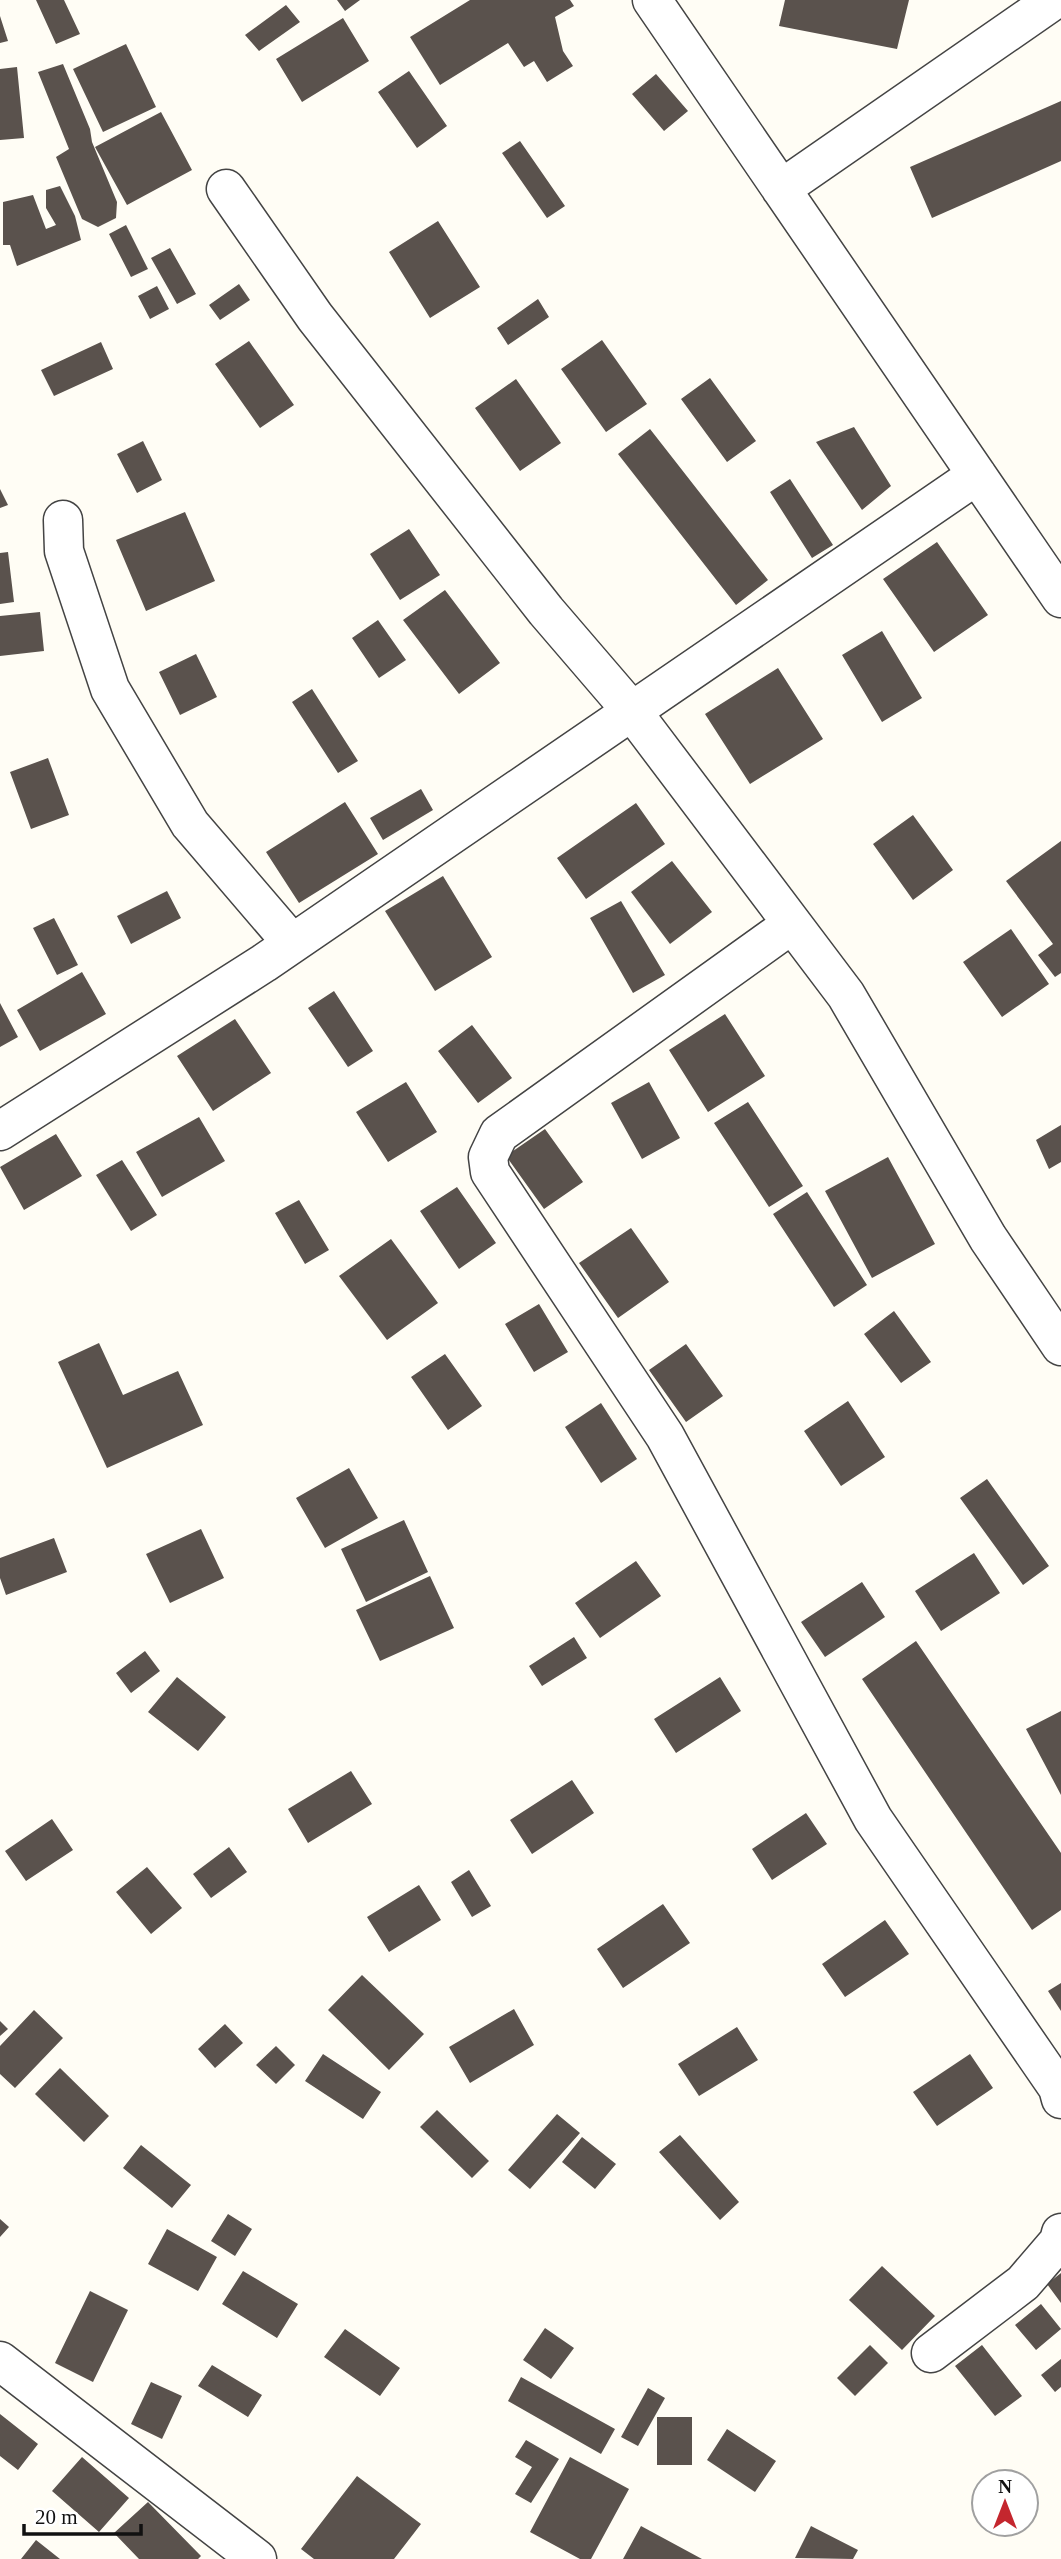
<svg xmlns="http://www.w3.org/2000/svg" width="1061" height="2559" viewBox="0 0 1061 2559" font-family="Georgia,serif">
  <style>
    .building { fill: #5a524d }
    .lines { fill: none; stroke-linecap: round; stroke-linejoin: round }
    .minor-casing { stroke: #444; stroke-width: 41 }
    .minor { stroke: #fff; stroke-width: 38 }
  </style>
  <rect width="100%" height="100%" fill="#fffdf5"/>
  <path class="building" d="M 36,0 L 64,0 L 80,34 L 56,44 Z
    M 337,0 L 360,0 L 345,11 Z
    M 470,0 L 570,0 L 574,6 L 555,17 L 563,51 L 573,66 L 547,82 L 534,61 L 524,67 L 508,43 L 440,85 L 410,37 Z
    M 785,0 L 909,0 L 897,49 L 779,26 Z
    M 286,5 L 300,22 L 259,51 L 245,35 Z
    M 0,16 L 8,41 L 0,43 Z
    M 343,18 L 369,61 L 302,102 L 276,59 Z
    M 126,44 L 156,107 L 103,132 L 73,69 Z
    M 63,64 L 90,129 L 92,142 L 117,202 L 116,218 L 98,227 L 82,219 L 56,157 L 69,149 L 38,72 Z
    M 17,67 L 24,138 L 0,140 L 0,69 Z
    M 409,71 L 447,126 L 417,148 L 378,92 Z
    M 656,74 L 688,111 L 664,131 L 632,94 Z
    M 1061,101 L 1061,161 L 932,218 L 910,167 Z
    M 161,112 L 192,170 L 127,205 L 95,147 Z
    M 520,141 L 565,206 L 547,218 L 502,153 Z
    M 60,186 L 75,216 L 81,240 L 17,266 L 10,245 L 3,245 L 3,202 L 33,195 L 46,229 L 56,225 L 46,208 L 46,190 Z
    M 438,221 L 480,287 L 430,318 L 389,252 Z
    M 126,225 L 148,269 L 131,277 L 109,234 Z
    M 170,248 L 196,294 L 177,304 L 151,258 Z
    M 239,284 L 250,300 L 220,320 L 209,305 Z
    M 157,286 L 169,309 L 150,319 L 138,296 Z
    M 538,299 L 549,317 L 508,345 L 497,328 Z
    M 602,340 L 647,404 L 606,432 L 561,369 Z
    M 249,341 L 294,405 L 260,428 L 215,364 Z
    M 101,342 L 113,369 L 54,396 L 41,370 Z
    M 710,378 L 756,441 L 727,462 L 681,399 Z
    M 516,379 L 561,443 L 520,471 L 475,408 Z
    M 854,427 L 891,486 L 862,510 L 816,442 Z
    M 650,429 L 768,580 L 736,605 L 618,454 Z
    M 143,441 L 162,480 L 137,493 L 117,454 Z
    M 790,479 L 833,545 L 812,558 L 770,492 Z
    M 0,489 L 8,505 L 0,508 Z
    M 185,512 L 215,581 L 146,611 L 116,540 Z
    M 409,529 L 440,575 L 400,600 L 370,554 Z
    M 937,542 L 988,615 L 934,652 L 883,579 Z
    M 8,552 L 14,602 L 0,604 L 0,553 Z
    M 445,590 L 500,663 L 459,694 L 403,620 Z
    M 40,612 L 44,651 L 0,656 L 0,616 Z
    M 378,620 L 406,660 L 379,678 L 352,638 Z
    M 882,631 L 922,698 L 882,722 L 842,655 Z
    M 196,654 L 217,697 L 180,715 L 159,672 Z
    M 778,668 L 823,739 L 750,784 L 705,714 Z
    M 312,689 L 358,761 L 338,773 L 292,702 Z
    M 48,758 L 69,815 L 31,829 L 10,772 Z
    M 421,789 L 433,810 L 383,840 L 370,818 Z
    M 345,802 L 378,854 L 299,903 L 266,852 Z
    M 636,803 L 665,844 L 586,899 L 557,858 Z
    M 913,815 L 953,870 L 913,900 L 873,844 Z
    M 1061,841 L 1061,973 L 1055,977 L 1038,955 L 1053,944 L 1006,881 Z
    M 672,861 L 712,912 L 670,944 L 631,892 Z
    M 443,876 L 492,957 L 435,991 L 385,911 Z
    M 167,891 L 181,918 L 131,944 L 117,916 Z
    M 621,901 L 665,975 L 633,993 L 590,918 Z
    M 54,918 L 78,965 L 57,975 L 33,928 Z
    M 1011,929 L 1049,984 L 1002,1017 L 963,962 Z
    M 82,972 L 106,1014 L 40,1051 L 17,1010 Z
    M 334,991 L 373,1051 L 348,1067 L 308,1008 Z
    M 0,1003 L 18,1037 L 0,1047 Z
    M 725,1014 L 765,1076 L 708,1112 L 669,1050 Z
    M 235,1019 L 271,1073 L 213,1111 L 177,1056 Z
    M 472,1025 L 512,1078 L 478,1103 L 438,1051 Z
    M 406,1082 L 437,1132 L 388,1162 L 356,1112 Z
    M 649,1082 L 680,1138 L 642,1159 L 611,1103 Z
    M 748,1102 L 803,1186 L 769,1207 L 714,1123 Z
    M 199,1117 L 225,1161 L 162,1197 L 136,1152 Z
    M 1061,1125 L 1061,1162 L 1049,1169 L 1036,1140 Z
    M 545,1129 L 583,1182 L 544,1209 L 506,1156 Z
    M 56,1134 L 82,1176 L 24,1210 L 0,1167 Z
    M 888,1157 L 935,1244 L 872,1278 L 825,1191 Z
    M 122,1160 L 157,1215 L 131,1231 L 96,1175 Z
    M 457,1187 L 496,1243 L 459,1269 L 420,1211 Z
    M 807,1192 L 867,1285 L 834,1307 L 773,1214 Z
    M 299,1200 L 329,1250 L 305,1264 L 275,1213 Z
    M 631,1228 L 669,1282 L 618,1318 L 579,1263 Z
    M 391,1239 L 438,1303 L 387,1340 L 339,1276 Z
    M 539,1304 L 568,1352 L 534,1372 L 505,1324 Z
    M 894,1311 L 931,1362 L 901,1383 L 864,1334 Z
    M 99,1343 L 123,1395 L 178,1371 L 203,1425 L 107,1468 L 58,1362 Z
    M 686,1344 L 723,1396 L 686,1422 L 649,1370 Z
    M 445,1354 L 482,1406 L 448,1430 L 411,1377 Z
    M 848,1401 L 885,1457 L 841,1486 L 804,1431 Z
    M 601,1403 L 637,1459 L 601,1483 L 565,1427 Z
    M 349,1468 L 378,1518 L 325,1548 L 296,1498 Z
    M 987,1479 L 1049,1566 L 1023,1585 L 960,1498 Z
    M 404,1520 L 428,1572 L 366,1602 L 341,1549 Z
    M 201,1529 L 224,1578 L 170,1603 L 146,1554 Z
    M 54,1538 L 67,1572 L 6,1595 L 0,1578 L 0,1558 Z
    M 974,1553 L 1000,1593 L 941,1631 L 915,1591 Z
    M 636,1561 L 661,1596 L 600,1638 L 575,1603 Z
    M 430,1576 L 454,1628 L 380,1661 L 356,1610 Z
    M 862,1582 L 885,1617 L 825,1657 L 801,1622 Z
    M 574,1637 L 587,1658 L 542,1686 L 529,1666 Z
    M 916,1641 L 1061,1853 L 1061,1910 L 1032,1930 L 862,1679 Z
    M 145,1651 L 160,1671 L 131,1693 L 116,1673 Z
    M 177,1677 L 226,1717 L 198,1751 L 148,1712 Z
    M 720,1677 L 741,1711 L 676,1753 L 654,1719 Z
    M 1061,1711 L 1061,1795 L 1026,1729 Z
    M 351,1771 L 372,1804 L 308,1843 L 288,1809 Z
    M 572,1780 L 594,1813 L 532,1854 L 510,1820 Z
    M 806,1813 L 827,1844 L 772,1880 L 752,1849 Z
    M 52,1819 L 73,1850 L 26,1881 L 5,1851 Z
    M 229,1847 L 247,1872 L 211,1898 L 193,1874 Z
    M 147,1867 L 182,1908 L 151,1934 L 116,1892 Z
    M 469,1870 L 491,1906 L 472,1917 L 451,1882 Z
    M 419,1885 L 441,1920 L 389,1952 L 367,1917 Z
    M 663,1904 L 690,1943 L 623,1988 L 597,1949 Z
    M 885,1920 L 909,1954 L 845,1997 L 822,1964 Z
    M 362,1975 L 424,2034 L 389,2070 L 328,2010 Z
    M 1061,1983 L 1061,2011 L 1048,1991 Z
    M 514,2009 L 534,2045 L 470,2083 L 449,2047 Z
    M 34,2010 L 63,2038 L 15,2088 L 0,2074 L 0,2046 Z
    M 0,2021 L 8,2029 L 0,2036 Z
    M 225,2024 L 243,2043 L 215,2068 L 198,2049 Z
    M 737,2027 L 758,2060 L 699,2096 L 678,2064 Z
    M 276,2046 L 295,2065 L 276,2084 L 256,2065 Z
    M 323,2054 L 381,2092 L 363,2119 L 305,2081 Z
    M 970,2054 L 993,2088 L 937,2126 L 913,2092 Z
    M 60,2068 L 109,2116 L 84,2142 L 35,2094 Z
    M 437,2110 L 489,2161 L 472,2178 L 420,2127 Z
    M 557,2114 L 580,2133 L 530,2189 L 508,2170 Z
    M 680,2135 L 739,2202 L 720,2220 L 659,2152 Z
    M 582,2137 L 616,2164 L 595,2189 L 562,2162 Z
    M 141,2145 L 191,2185 L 172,2208 L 123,2168 Z
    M 228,2214 L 252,2229 L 235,2256 L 211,2241 Z
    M 0,2219 L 9,2227 L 0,2237 Z
    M 167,2229 L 217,2257 L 198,2291 L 148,2264 Z
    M 882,2266 L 935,2316 L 902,2350 L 849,2300 Z
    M 243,2271 L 298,2304 L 277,2338 L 222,2304 Z
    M 1061,2273 L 1061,2303 L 1047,2284 Z
    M 90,2291 L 128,2310 L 93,2382 L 55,2363 Z
    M 1041,2304 L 1061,2329 L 1036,2350 L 1015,2325 Z
    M 545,2328 L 574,2348 L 551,2379 L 523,2360 Z
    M 345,2329 L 400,2368 L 380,2396 L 324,2357 Z
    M 870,2345 L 888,2363 L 855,2396 L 837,2378 Z
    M 982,2345 L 1022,2396 L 995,2416 L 955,2366 Z
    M 1061,2359 L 1061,2387 L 1055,2392 L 1041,2375 Z
    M 212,2365 L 262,2395 L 248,2417 L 198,2386 Z
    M 521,2377 L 615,2429 L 601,2454 L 508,2401 Z
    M 151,2382 L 182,2396 L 162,2439 L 131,2424 Z
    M 648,2388 L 665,2398 L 638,2446 L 621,2437 Z
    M 0,2414 L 38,2444 L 18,2470 L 0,2456 Z
    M 657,2417 L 692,2417 L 692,2465 L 657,2465 Z
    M 727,2429 L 776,2461 L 755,2492 L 707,2460 Z
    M 526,2440 L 559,2459 L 531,2503 L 515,2494 L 532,2467 L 515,2457 Z
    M 82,2457 L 129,2498 L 99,2532 L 52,2491 Z
    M 570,2457 L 629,2489 L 591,2559 L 580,2559 L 530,2532 Z
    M 357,2476 L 421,2524 L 394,2559 L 314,2559 L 301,2549 Z
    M 148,2502 L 201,2556 L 198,2559 L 139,2559 L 114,2533 Z
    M 641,2526 L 702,2559 L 623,2559 Z
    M 811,2526 L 858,2550 L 853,2559 L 795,2558 Z
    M 36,2540 L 60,2559 L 21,2559 Z"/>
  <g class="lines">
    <defs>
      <path id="minor" d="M 652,0 L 1061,598
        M 226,189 L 315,317 L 546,611 L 631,710 L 846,995 L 988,1238 L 1061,1346
        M 781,189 L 1054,0
        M 63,520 L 64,551 L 110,689 L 190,824 L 292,943
        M 792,924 L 499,1134 L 488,1157 L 490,1172 L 665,1436 L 873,1819 L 1058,2088 L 1061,2099
        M 0,1131 L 264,963 L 977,475
        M 931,2353 L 1023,2283 L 1059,2241 L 1061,2233
        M 0,2361 L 257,2559"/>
    </defs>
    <use href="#minor" class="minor-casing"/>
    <use href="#minor" class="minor"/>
  </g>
  <g transform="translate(1005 2503)"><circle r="33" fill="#ffffff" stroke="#a0a0a0" stroke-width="2"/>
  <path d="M0-5L12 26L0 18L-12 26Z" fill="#c4262e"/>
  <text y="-10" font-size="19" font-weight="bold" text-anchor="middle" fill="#111111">N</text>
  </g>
  <path d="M24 2524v10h117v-10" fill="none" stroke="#111111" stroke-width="3.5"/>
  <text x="35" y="2524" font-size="21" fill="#111111" stroke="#ffffff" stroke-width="5" paint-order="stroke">20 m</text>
</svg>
